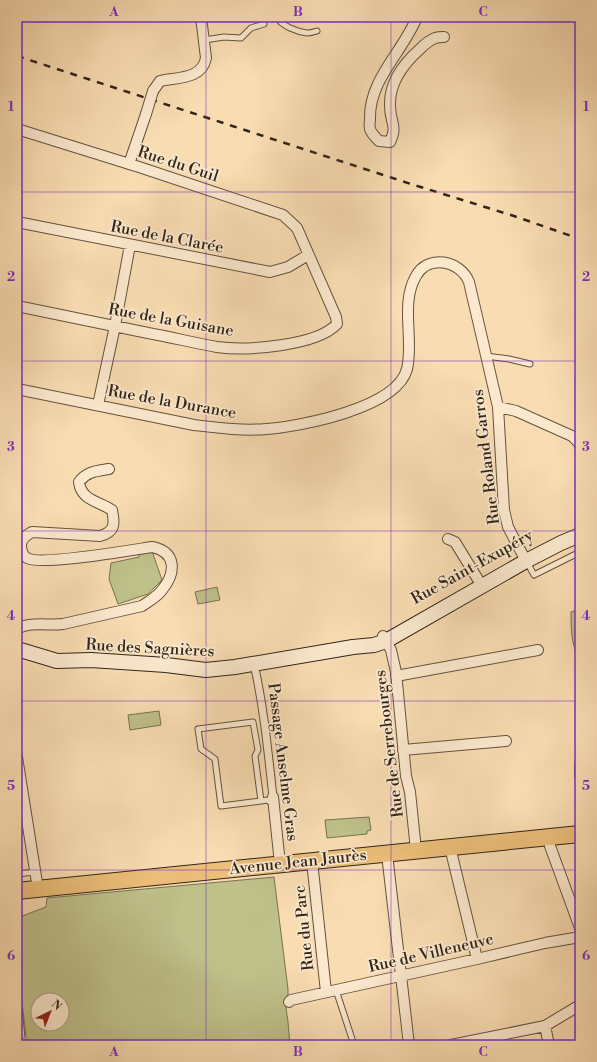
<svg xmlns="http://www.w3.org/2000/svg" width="597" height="1062" viewBox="0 0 597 1062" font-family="'Libre Bodoni',serif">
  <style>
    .green { fill: #bfc08a; stroke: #787252; fill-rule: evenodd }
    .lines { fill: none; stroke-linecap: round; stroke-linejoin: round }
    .service-casing { stroke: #62533f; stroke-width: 7 }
    .pedestrian-casing { stroke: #62533f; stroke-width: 9 }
    .minor-casing { stroke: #62533f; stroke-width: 12 }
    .secondary-casing { stroke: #302519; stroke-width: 16 }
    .primary-casing { stroke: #302519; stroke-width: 18 }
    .service { stroke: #fbe8cd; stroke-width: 5 }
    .pedestrian { stroke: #fbe8cd; stroke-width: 7 }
    .minor { stroke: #fbe8cd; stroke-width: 10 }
    .secondary { stroke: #fbe8cd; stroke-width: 14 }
    .primary { stroke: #ecbe79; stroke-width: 16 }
    .rail { stroke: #302519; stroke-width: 2.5; stroke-dasharray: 7 7; stroke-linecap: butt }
    .minor-bridge-casing { stroke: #62533f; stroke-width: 12; stroke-linecap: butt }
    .minor-bridge { stroke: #fbe8cd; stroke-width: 10 }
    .grid { fill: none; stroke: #7b2cbf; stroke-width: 1; stroke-opacity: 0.55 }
    .labels { text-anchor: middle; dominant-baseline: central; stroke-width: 3.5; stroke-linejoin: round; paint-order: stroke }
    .street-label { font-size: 16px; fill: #302519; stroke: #fbe8cd }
    .neatline { fill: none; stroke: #7b2cbf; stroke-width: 1.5 }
    .grid-label { font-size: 13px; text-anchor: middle; font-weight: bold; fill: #7b2cbf }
  </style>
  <rect width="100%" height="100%" fill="#f9dcb2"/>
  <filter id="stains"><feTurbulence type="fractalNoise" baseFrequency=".005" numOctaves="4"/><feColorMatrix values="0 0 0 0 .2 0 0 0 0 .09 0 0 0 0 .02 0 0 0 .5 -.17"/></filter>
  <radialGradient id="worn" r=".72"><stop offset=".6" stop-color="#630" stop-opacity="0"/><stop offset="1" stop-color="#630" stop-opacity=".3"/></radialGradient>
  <path class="green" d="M 152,551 L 162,580 L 148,594 L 118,604 L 109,579 L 111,563 L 139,557 L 139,553 Z
    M 217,587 L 220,600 L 198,604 L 195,592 Z
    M 580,609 L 580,661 C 571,645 571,630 571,612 Z
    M 159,711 L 161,725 L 130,730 L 128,715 Z
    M 369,817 L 371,830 L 367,831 L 367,834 L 327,838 L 325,820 Z
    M 274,877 L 288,989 L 288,1001 L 285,1001 L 288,1022 L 290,1045 L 27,1045 L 17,959 L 17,918 L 46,907 L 47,898 ZM 38,1000 L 62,1000 L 62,1024 L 38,1024 Z"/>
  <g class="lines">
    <defs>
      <path id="service" d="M 277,17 C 281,26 298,32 307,33 C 310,33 314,32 317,31
        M 204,40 L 224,37 L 241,38 L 251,28 L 264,24
        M 486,356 L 509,359 L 530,364
        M 527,562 L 534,575 L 580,552
        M 261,801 L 255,756 L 258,750 L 253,722 L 198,729 L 201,749 L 215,759 L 221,806 L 261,801 L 267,800 L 273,804
        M 17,874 L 35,872
        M 336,990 L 354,1045"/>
      <path id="pedestrian" d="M 254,664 C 264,708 268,752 273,797"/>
      <path id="minor" d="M 417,17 C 403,52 369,79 370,119 C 370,122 369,126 370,129 C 371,133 376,138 379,141 L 390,142 C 398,125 390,123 390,106 C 389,82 403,64 420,49 C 424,45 430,40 435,38 C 438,37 442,37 444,37
        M 153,91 L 160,81 C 176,77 202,80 206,58 L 201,17
        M 17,129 L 139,167 L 283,215 L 297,228 L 336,317 L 337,324 C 317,346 246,351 217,347 C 194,343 171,337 148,333 C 105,324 61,315 17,306
        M 129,164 L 146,114
        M 17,222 L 270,272 L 288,267 L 308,255
        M 17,389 L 194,425 C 219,428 242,431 267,429 C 302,426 397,408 407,369 C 414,340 400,303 416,276 C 428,254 460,260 469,282 L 498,407 L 504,510 L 508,527 L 526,561
        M 98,405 L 115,326 L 130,245
        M 498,407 L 516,411 L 572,436 L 579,443 L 580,446
        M 448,539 L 455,542 L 482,586
        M 17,629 C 30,621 48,626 63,624 L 142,606 C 149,601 157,597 162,590 C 176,573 177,552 152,547 C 132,550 40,566 27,558 C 22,555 21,550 21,545 C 21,538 27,535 32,532 L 100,536 C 115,532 115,524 112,510 C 98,501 81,500 79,482 C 87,471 98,471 109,469
        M 383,636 L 391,650 L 396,672 L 406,776 L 410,792 L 416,850
        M 396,676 L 538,650
        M 403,750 L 506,741
        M 17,757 L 38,889
        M 580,765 L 580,776
        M 273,797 L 280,864
        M 549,838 L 550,846 L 580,928
        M 450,847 L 477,959
        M 387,854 L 409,1045
        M 312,861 L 326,992
        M 289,1002 L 291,1000 L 477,959 L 545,943 L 580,937
        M 17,1013 L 19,1033 L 18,1045
        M 545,1026 L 549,1045
        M 451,1045 L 545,1026 L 580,1005"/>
      <path id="secondary" d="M 17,649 L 57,661 L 91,660 L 166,665 L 206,670 L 235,667 L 353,647 L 374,645 L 386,641 L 526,561 L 561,543 L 580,535"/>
      <path id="primary" d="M 17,891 L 580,834"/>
    </defs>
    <use href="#service" class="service-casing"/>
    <use href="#pedestrian" class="pedestrian-casing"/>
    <use href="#minor" class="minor-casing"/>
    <use href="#secondary" class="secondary-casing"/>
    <use href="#primary" class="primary-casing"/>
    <use href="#service" class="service"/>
    <use href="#pedestrian" class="pedestrian"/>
    <use href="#minor" class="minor"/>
    <use href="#secondary" class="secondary"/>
    <use href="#primary" class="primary"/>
    <path class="rail" d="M 17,56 L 411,184 L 514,216 L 580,239"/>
    <defs>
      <path id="minor-bridge" d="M 146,114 L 153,91"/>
    </defs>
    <use href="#minor-bridge" class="minor-bridge-casing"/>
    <use href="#minor-bridge" class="minor-bridge"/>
  </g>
  <path class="grid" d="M 206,17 L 206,1045M 391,17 L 391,1045M 17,192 L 580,192M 17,361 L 580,361M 17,531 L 580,531M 17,701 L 580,701M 17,870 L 580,870"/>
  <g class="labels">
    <g class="street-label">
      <text transform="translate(178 164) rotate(18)">Rue du Guil</text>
      <text transform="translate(167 237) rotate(11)">Rue de la Clarée</text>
      <text transform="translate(171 320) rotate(10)">Rue de la Guisane</text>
      <text transform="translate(172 402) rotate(10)">Rue de la Durance</text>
      <text transform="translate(486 457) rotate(-97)">Rue Roland Garros</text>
      <text transform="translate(472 567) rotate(-29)">Rue Saint-Exupéry</text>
      <text transform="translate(150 648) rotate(3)">Rue des Sagnières</text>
      <text transform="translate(389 744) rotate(-97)">Rue de Serrebourges</text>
      <text transform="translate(283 762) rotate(83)">Passage Anselme Gras</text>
      <text transform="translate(298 862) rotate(-6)">Avenue Jean Jaurès</text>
      <text transform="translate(304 928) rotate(-96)">Rue du Parc</text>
      <text transform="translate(431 953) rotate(-13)">Rue de Villeneuve</text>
    </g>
  </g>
  <rect width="597" height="1062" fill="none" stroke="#f9dcb2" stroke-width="44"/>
  <g transform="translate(50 1012) rotate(43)"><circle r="19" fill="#fbe8cd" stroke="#aa9a85"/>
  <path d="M0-3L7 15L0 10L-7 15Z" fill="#8f2418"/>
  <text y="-6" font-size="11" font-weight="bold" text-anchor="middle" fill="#302519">N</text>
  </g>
  <rect x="22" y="22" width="553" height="1018" class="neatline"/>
  <g class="grid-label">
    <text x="114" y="16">A</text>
    <text x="298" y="16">B</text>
    <text x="483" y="16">C</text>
    <text x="11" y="111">1</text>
    <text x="586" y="111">1</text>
    <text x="11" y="281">2</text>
    <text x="586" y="281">2</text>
    <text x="11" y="451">3</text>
    <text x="586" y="451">3</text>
    <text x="11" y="620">4</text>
    <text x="586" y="620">4</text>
    <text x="11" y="790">5</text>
    <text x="586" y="790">5</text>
    <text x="11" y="960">6</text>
    <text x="586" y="960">6</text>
    <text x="114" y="1056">A</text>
    <text x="298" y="1056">B</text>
    <text x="483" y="1056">C</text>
  </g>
  <rect width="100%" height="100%" filter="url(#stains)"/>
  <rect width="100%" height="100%" fill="url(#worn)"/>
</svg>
